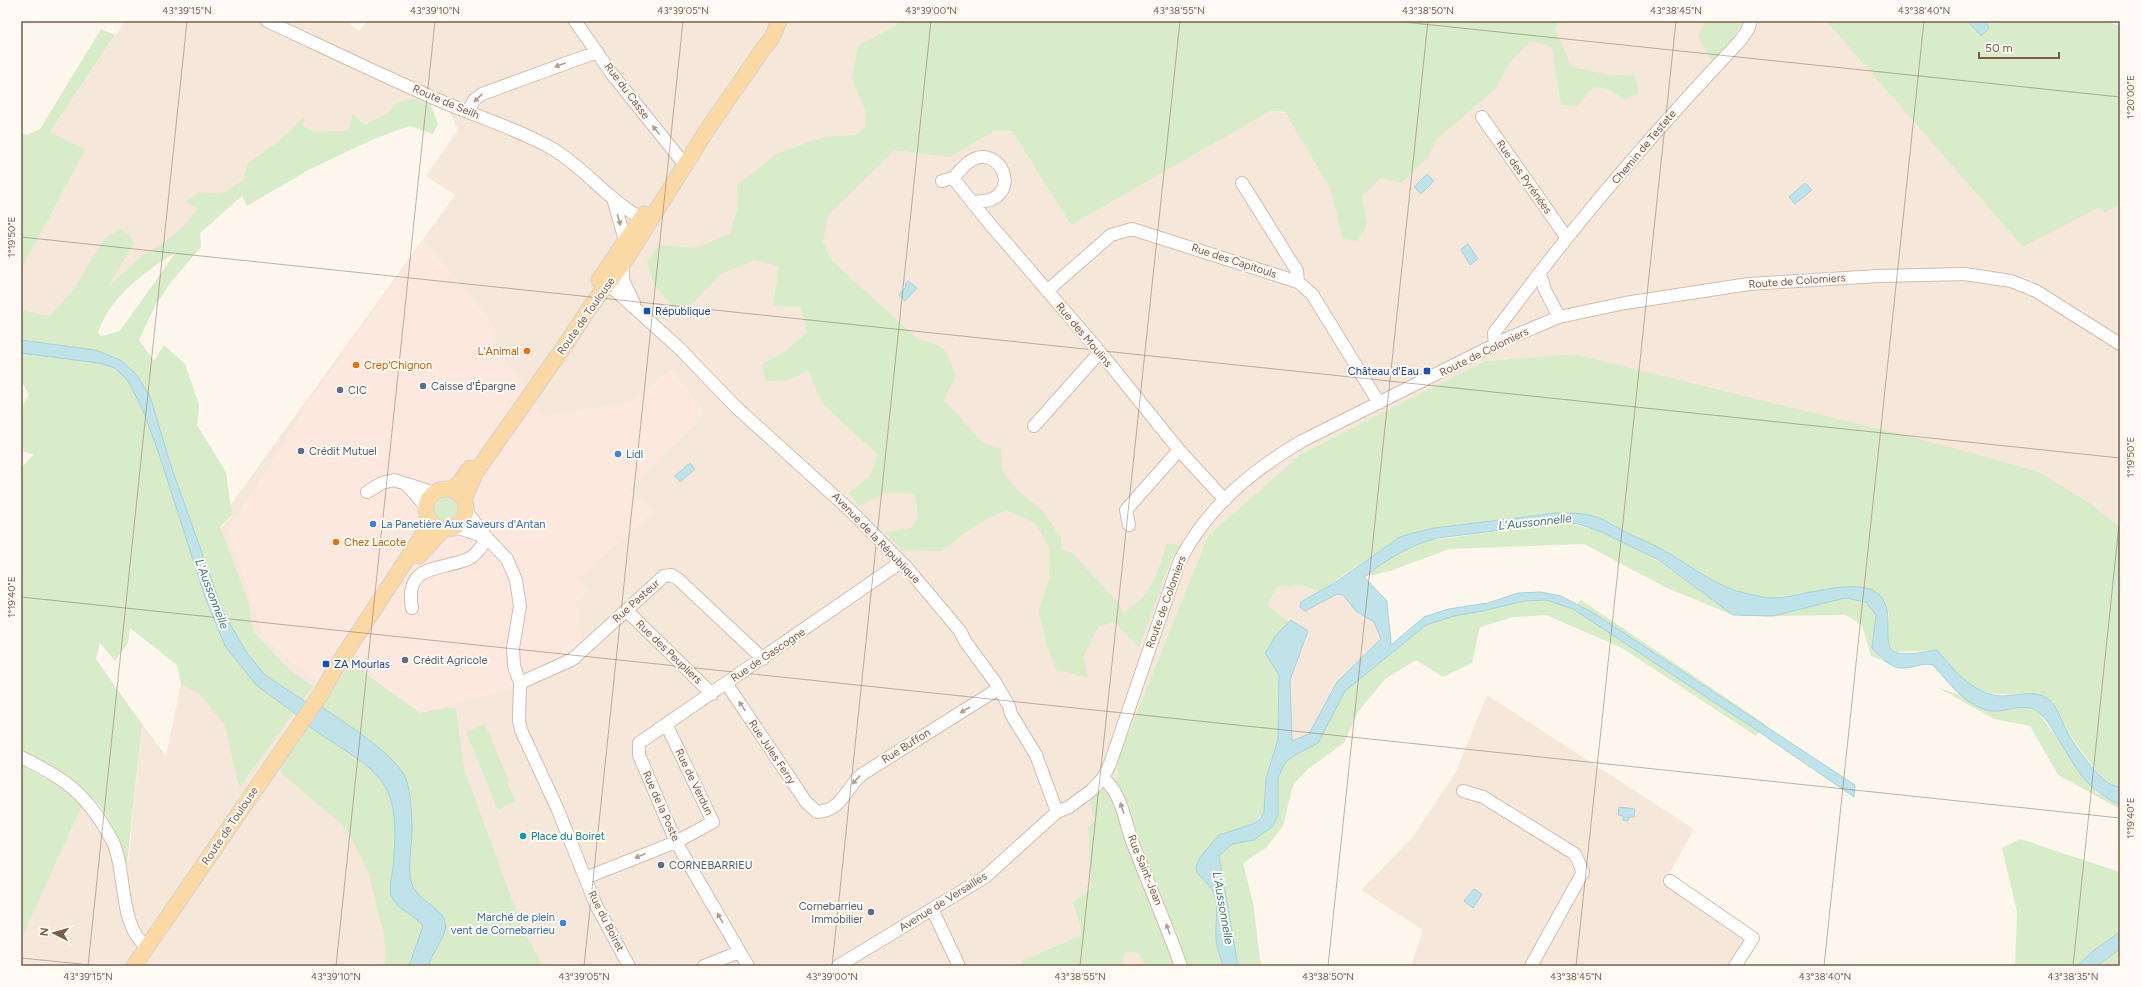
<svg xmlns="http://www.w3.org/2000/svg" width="2141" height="987" viewBox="0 0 2141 987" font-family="Figtree,sans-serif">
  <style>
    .residential { fill: #f5e8da }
    .commercial { fill: #fde8e0 }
    .green { fill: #d8ecc9; fill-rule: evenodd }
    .water { fill: #bfe3e8; stroke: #a5d3da }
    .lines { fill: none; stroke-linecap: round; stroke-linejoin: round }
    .minor-casing { stroke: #d1beb0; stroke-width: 14 }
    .major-casing { stroke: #dad1cd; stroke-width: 17 }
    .minor { stroke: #fff; stroke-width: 12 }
    .major { stroke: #fbd9a5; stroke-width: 15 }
    .oneway { fill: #af9d94 }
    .ticks { fill: none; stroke: #7a5c4d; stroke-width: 1; stroke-opacity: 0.45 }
    .transit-dot { fill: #1a4fb4; stroke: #fffaf3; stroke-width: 1.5 }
    .food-dot { fill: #e8710a; stroke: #fffaf3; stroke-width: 1.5 }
    .service-dot { fill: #5c6f8a; stroke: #fffaf3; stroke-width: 1.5 }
    .shop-dot { fill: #3f7fe0; stroke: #fffaf3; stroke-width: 1.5 }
    .culture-dot { fill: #0f9aa8; stroke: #fffaf3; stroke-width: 1.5 }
    .labels { text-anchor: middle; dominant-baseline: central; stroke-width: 4; stroke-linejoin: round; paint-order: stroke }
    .street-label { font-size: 11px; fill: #7a5c4d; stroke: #fffaf3 }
    .transit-label { font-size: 11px; fill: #164399; stroke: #fffaf3; text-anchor: start }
    .food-label { font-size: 11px; fill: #c56008; stroke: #fffaf3; text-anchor: start }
    .service-label { font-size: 11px; fill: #4e5e75; stroke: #fffaf3; text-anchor: start }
    .shop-label { font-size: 11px; fill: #366cbe; stroke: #fffaf3; text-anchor: start }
    .culture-label { font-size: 11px; fill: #0d838f; stroke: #fffaf3; text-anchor: start }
    .water-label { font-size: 12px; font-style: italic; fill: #437c86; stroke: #fffaf3 }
    .neatline { fill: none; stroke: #7a5c4d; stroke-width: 1.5 }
    .ticks-label { font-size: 10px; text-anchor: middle; fill: #7a5c4d }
  </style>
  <rect width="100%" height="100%" fill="#fdf6ec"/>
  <path class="residential" d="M 125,21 L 346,21 L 359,31 L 368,21 L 921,21 L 951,132 L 1012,131 L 1071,225 L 1271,111 L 1397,128 L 1487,21 L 1826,21 L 2023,247 L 2101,206 L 2104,213 L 2120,204 L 2120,527 L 2091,504 L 2040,472 L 1573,354 L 1485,361 L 1208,536 L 1124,744 L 1118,760 L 1118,776 L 1108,790 L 1096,818 L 1088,827 L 1091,889 L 1073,902 L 1082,935 L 1024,960 L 1024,966 L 21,966 L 21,940 L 88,793 L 107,817 L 128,863 L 142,724 L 166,756 L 199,595 L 208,541 L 232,516 L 229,507 L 455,195 L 426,176 L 458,130 L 450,112 L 431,105 L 243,180 L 84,325 L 21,310 L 21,270 L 84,151 L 50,132 Z
    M 1301,585 L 1319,592 L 1301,602 L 1337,594 L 1343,595 L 1356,611 L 1374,622 L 1381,640 L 1337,682 L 1309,734 L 1291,742 L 1290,680 L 1308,632 L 1291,620 L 1289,622 L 1267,605 L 1278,587 Z
    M 1487,695 L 1694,829 L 1668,876 L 1759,936 L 1740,966 L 1411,966 L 1423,930 L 1361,890 L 1412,838 L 1456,772 Z
    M 1125,952 L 1139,953 L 1145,966 L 1122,966 Z"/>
  <path class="commercial" d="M 424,241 L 494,325 L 495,344 L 544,416 L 635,401 L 670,369 L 702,407 L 701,419 L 629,489 L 653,512 L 579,578 L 589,590 L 576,602 L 581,641 L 561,657 L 511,689 L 420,713 L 359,668 L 316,683 L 264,637 L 228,530 L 312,398 Z"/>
  <path class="green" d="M 903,21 L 1559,21 L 1555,29 L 1572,67 L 1605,74 L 1635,76 L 1639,93 L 1624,100 L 1609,89 L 1594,87 L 1577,106 L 1561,105 L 1552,47 L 1531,41 L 1510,62 L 1496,88 L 1436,140 L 1427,159 L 1401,183 L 1381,178 L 1362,196 L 1367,224 L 1358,241 L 1343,239 L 1330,188 L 1285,112 L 1271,111 L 1071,225 L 1012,131 L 994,131 L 950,157 L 895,150 L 828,215 L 823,242 L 831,260 L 919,340 C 946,344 947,351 956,376 L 944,400 L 983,443 L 1001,448 L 1002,470 L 1017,490 L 1043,511 L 1061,538 L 1061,549 L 1072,553 L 1116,600 L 1123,612 C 1151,599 1158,571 1167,543 L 1182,546 L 1173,555 L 1139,648 L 1114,622 L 1098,627 L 1084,656 L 1088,678 L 1057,670 L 1046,644 L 1039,610 L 1049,580 L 1050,549 L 1035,523 L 1006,510 L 980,522 L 941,551 L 902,550 L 885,532 L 911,528 L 918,517 L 915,494 L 886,493 L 859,506 L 849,493 L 869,477 L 878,455 L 822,403 L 808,371 L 789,380 L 766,381 L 762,364 L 786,351 L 807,332 L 801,307 L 773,306 L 779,266 L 754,260 L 720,275 L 680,316 L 655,285 L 647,262 L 660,245 L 696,248 L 730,233 L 738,206 L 737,185 L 778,153 L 824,137 L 856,135 L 865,127 L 866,112 L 852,79 L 858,46 Z
    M 1706,21 L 1743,21 L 1732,39 L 1712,62 L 1698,36 Z
    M 1826,21 L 1968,21 L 1971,24 L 1989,28 L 1985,21 L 2105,21 L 2120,26 L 2120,204 L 2104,213 L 2100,207 L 2023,247 Z
    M 101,29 L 115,35 L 50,132 L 85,150 L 21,270 L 21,132 L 27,135 L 40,129 Z
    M 413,99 L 431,105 L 438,124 L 433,134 L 409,126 L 374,139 L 310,169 L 247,206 L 242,196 L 200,233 L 201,247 L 172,281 L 155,306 L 139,340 L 154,361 L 164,345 L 185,364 L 199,405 L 197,425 L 226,472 L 232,515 L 220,527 L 248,601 L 253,632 L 289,669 L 313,686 L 239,788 L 225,726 L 201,695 L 181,684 L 177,665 L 130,628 L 128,643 L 115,661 L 100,643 L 96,659 L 142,724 L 127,864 C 121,849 116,833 108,818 C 90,786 51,768 21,750 L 21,468 L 34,454 L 21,451 L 21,407 L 29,395 L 21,381 L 21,310 L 50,316 L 73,290 L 105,238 L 121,228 L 135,242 L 107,288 L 142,256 L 164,242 L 184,226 L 198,208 L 185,202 L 199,192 L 218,194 L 226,192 L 243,180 L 247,164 L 284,137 L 304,117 L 303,126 L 314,132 L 348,131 L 353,114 L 364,125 L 389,113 L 397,103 ZM 176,252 L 120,331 L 102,336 L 98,333 C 109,297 145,272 176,252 Z
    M 1573,354 L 1912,437 L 2040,472 L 2091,504 L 2120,527 L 2120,788 L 2104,781 L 2068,733 L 2025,693 C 1977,699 1966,685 1937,650 L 1896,652 C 1884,642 1888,628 1889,613 L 1849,586 L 1772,598 L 1747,594 L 1713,581 L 1664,550 L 1627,533 L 1611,522 L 1589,515 L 1556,513 L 1435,528 L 1409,534 L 1398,538 L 1319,592 L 1301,585 L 1278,587 L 1267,605 L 1289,622 L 1276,635 L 1265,652 L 1279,675 L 1278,739 L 1266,779 L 1264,812 L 1253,824 L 1219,835 L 1197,873 C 1224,897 1215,907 1216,938 C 1216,947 1221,957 1223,966 L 1145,966 L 1139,953 L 1125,952 L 1122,966 L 1024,966 L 1023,960 L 1082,935 L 1073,902 L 1091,889 L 1088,827 L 1096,818 L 1089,803 L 1102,789 L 1108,790 L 1118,776 L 1118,760 L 1124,744 L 1208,536 L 1301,454 L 1485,361 Z
    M434 510a12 12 0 1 1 24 0a12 12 0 1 1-24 0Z
    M 1559,523 C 1624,527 1682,579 1733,615 L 1667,588 L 1584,544 L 1449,549 L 1390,571 L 1364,577 L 1397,553 L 1419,542 Z
    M 1845,598 L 1866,602 L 1876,615 L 1872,648 L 1882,660 L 1871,656 L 1862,625 L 1846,615 L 1773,616 Z
    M 1546,600 L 1573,609 L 1581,600 L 1765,724 L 1756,736 L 1622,648 L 1546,615 L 1514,617 L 1480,627 L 1472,663 L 1443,677 L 1416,660 L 1385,679 L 1358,712 L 1344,743 L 1308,769 L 1293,785 L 1283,826 L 1267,847 L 1243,863 L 1253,903 L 1261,966 L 1238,966 L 1219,856 L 1232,844 L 1254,840 L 1278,815 L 1278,778 L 1285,763 L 1292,757 L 1318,743 L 1345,691 L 1390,654 L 1426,625 L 1454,616 L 1483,611 L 1524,601 Z
    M 351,663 L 420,713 L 444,708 L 456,708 L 464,769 L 524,932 L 543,966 L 386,966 L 384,936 L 368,871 L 346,828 L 281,773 L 280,762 Z
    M 1937,687 L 1960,695 L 1986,710 L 1998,711 L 2025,708 L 2038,712 L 2097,793 L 2120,805 L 2120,809 L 2058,775 L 2030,726 L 1994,719 Z
    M 485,724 L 509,781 L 507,782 L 516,802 L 498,810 L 466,732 Z
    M 21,765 L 65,789 L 82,806 L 21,940 Z
    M 2020,839 L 2120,872 L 2120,932 L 2093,951 L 2077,966 L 2015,966 L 2017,912 L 2002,848 Z
    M 2120,949 L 2120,966 L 2097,966 Z"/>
  <path class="water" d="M 1968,21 L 1985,21 L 1989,28 L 1981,36 Z
    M 1427,174 L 1434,181 L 1421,194 L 1414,187 Z
    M 1805,183 L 1812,190 L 1795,204 L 1789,197 Z
    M 1468,244 L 1478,259 L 1470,265 L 1461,249 Z
    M 908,281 L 917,288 L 905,301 L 899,295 L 906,287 L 905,284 Z
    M 21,340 L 95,350 L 120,360 L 136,374 L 150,396 L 171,466 L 223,612 L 247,653 L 265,675 L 306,702 L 297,715 L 256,685 L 225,646 L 205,597 L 159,454 L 143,410 L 128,381 L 115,368 L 99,363 L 21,353 Z
    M 690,463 L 695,469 L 680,482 L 675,476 Z
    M 1556,513 C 1567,513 1579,513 1589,515 C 1604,518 1615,526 1627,533 C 1640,539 1653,544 1665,551 C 1692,567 1717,587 1748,594 C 1756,595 1764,598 1772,598 C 1798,598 1851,578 1874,591 C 1901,606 1876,647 1898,653 C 1910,656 1926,651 1937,650 C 1955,671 1975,697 2005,696 C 2018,695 2035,690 2047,698 C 2059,707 2061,722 2068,734 C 2077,748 2092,769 2104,780 C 2108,784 2115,786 2120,788 L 2120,805 C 2083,787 2078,770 2057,737 C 2052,729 2047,719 2039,713 C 2025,700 2002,715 1986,710 C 1963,703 1948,682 1933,665 C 1922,662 1912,669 1901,668 C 1889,667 1879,656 1872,648 L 1876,615 L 1866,602 L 1845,598 L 1773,616 L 1733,615 L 1657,559 L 1599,531 L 1578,524 L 1558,523 L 1438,538 C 1409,545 1388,559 1364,577 L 1387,601 C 1387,616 1391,630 1391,645 L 1424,617 L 1448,609 L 1488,603 L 1518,593 L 1541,592 L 1561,596 L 1595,614 L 1855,785 L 1854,797 L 1752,727 L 1573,609 L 1546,600 L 1524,601 L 1483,611 L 1454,616 L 1426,625 L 1345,691 L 1318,743 L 1292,757 L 1285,763 L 1278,778 L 1278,815 L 1273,826 L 1254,840 L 1232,844 L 1219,856 L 1238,966 L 1223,966 C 1221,957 1216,947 1216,938 C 1215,907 1224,897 1197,873 L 1196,867 L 1200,857 L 1219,835 L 1253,824 L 1260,819 L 1264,812 L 1266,779 L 1278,739 L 1279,675 L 1265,653 L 1276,635 L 1291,620 L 1308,631 L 1290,680 L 1292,741 L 1309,734 L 1337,682 L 1381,639 L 1374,622 L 1356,611 L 1343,595 L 1337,594 L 1305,611 L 1300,607 L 1301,602 L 1339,580 L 1398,538 L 1409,534 L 1435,528 Z
    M 319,705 C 343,722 395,753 406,779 C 411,793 411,809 412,824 C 413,843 407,863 411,881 C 416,903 451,909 445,931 C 441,943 432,953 428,966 L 409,966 L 423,926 C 414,914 397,911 391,895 C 389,886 392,876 393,868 C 395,841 399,805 382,782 C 365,758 328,742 305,723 Z
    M 1619,807 L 1635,809 L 1634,817 L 1629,817 L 1628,821 L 1623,820 L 1623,816 L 1618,815 Z
    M 1474,889 L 1482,894 L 1473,908 L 1464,901 Z
    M 2120,932 L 2120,949 L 2097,966 L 2077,966 L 2093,951 Z"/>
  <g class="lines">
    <defs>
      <path id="minor" d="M 267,21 C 323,47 379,74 436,99 C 475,116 516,128 553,149 C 585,168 608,200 641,218 L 640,226
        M 575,21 L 612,74 L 681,160
        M 468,112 L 474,100 L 482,94 L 597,52
        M 1482,117 L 1567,238
        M 953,178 C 959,172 966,162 974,159 C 1000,148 1018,188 992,199 C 987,202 979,201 974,202
        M 942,181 L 953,178 L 984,217 L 1100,352 L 1179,450 L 1225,500
        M 1242,183 L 1297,271 L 1298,282
        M 613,198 L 624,237 L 625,242 L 622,247
        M 623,264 L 623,280 L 634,303
        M 1538,275 C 1600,194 1668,117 1739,42 L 1747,31 L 1751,21
        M 608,276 L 608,284 L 678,347 L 737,408 L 853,513 L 908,569 L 960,631 L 965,641 L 995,682 L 1009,706 L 1011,714 L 1036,755 L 1057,812
        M 1047,291 L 1111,235 L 1132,229 L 1298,282 L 1312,294 L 1379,403
        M 1495,345 L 1494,333 L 1538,275 L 1542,280 L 1545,290 L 1559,317
        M 1034,426 L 1100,352
        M 407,485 L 426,507
        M 367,492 L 382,483 L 394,480 L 435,493
        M 466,511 L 487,538 L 507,559 L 516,580 L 520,606 L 513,648 L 514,666 L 520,683 L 519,720 L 521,730 L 558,810 L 596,905 L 629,966
        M 1129,525 L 1126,510 L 1179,450
        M 456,527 L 485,537
        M 412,608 C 404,563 440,571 468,559 C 475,556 483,545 487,538
        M 626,610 L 712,694
        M 520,683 L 573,659 L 664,576 L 671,575 L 678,579 L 763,659
        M 726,683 L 806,802 L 817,812 C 841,811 845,790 861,775 L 998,689
        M 21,757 C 36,765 53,773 66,783 C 85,797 102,821 113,842 C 127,872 118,926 147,947
        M 1103,778 C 1122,794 1124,819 1132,841 C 1148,883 1166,924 1181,966
        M 1463,791 L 1483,797 L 1575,854 L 1583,872 L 1531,966
        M 585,878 L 676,842 L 713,822 L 666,724
        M 1670,881 L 1753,938 L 1735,966
        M 932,909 L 959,966
        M 704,966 L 739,952
        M 748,966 L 676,842 L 639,755 L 639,743 L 901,562
        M 838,966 L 985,877 L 1057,812 L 1069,807 L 1092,790 L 1103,778 L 1110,764 L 1180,560 C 1208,507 1251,471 1302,441 L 1504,340 L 1559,317 L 1625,303 L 1749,284 L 1878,276 L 1965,274 L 2011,281 L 2036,291 L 2120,344"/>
      <path id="major" d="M 599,280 L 644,214
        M426 509a20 20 0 1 1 40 0a20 20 0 1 1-40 0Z
        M 451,490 L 460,482 L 470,468
        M 464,500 L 476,472 L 568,341 L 590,307 L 623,264 L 707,130 L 763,49 L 772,38 L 779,21
        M 419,556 L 444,529
        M 134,966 L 321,694 L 333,672 L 431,522"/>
    </defs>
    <use href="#minor" class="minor-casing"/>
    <use href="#major" class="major-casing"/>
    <use href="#minor" class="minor"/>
    <use href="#major" class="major"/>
  </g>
  <defs><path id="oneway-solid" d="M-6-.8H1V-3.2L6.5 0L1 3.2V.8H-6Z"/></defs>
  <g class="oneway">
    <use href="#oneway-solid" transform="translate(560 65) rotate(160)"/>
    <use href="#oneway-solid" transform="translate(478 98) rotate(136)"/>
    <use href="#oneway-solid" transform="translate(656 130) rotate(-128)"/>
    <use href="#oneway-solid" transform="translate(619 220) rotate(73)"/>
    <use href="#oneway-solid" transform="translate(742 706) rotate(-124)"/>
    <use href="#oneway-solid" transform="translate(965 710) rotate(148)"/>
    <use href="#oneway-solid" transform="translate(856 780) rotate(133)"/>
    <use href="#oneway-solid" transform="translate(1122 808) rotate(-108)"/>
    <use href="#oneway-solid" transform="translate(640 856) rotate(159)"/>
    <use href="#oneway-solid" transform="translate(720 918) rotate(-120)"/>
    <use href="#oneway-solid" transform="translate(1168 929) rotate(-110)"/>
  </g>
  <path class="ticks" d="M 1394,21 L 2120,97M 21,237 L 2120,458M 21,597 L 2120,818M 21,958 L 101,966M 88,966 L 187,21M 336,966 L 435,21M 584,966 L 683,21M 832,966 L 931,21M 1080,966 L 1180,21M 1328,966 L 1428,21M 1576,966 L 1676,21M 1824,966 L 1924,21M 2073,966 L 2120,515"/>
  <g class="transit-dot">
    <rect x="643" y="307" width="8" height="8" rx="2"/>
    <rect x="1423" y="367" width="8" height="8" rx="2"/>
    <rect x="322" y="660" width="8" height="8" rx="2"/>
  </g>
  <g class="food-dot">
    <circle cx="527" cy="351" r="4"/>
    <circle cx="356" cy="365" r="4"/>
    <circle cx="336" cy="542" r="4"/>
  </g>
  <g class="service-dot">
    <circle cx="423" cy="386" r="4"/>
    <circle cx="340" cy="390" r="4"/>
    <circle cx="301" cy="451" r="4"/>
    <circle cx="405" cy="660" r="4"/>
    <circle cx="661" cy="865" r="4"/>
    <circle cx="871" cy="912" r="4"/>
  </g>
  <g class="shop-dot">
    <circle cx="618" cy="454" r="4"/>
    <circle cx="373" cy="524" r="4"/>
    <circle cx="563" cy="923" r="4"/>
  </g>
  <circle class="culture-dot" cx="523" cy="836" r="4"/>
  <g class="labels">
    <g class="street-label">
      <text transform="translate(627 91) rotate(53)">Rue du Casse</text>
      <text transform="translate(446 102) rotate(23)">Route de Seilh</text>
      <text transform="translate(1644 147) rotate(-50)">Chemin de Testete</text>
      <text transform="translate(1524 177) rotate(55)">Rue des Pyrénées</text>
      <text transform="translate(1234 261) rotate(18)">Rue des Capitouls</text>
      <text transform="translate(1797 281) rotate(-4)">Route de Colomiers</text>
      <text transform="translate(586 316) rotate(-55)">Route de Toulouse</text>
      <text transform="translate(1084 335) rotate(50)">Rue des Moulins</text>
      <text transform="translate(1484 352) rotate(-26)">Route de Colomiers</text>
      <text transform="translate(876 538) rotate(46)">Avenue de la République</text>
      <text transform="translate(636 601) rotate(-42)">Rue Pasteur</text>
      <text transform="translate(1166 602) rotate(-70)">Route de Colomiers</text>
      <text transform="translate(669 652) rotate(44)">Rue des Peupliers</text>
      <text transform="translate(768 655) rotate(-34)">Rue de Gascogne</text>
      <text transform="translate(906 746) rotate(-32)">Rue Buffon</text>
      <text transform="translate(772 752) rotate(56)">Rue Jules Ferry</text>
      <text transform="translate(694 782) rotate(64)">Rue de Verdun</text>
      <text transform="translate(661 806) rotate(66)">Rue de la Poste</text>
      <text transform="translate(230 826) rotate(-56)">Route de Toulouse</text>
      <text transform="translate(1145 870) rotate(68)">Rue Saint-Jean</text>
      <text transform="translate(943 902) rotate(-32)">Avenue de Versailles</text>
      <text transform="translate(606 921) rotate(63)">Rue du Boiret</text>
    </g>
    <g class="transit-label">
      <text x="655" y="311">République</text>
      <text x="1419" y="371" text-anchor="end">Château d'Eau</text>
      <text x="334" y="664">ZA Mourlas</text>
    </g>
    <g class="food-label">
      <text x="519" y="351" text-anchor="end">L'Animal</text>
      <text x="364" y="365">Crep'Chignon</text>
      <text x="344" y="542">Chez Lacote</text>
    </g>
    <g class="service-label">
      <text x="431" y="386">Caisse d'Épargne</text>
      <text x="348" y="390">CIC</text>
      <text x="309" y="451">Crédit Mutuel</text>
      <text x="413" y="660">Crédit Agricole</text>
      <text x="669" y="865">CORNEBARRIEU</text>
      <text x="863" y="906" text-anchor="end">Cornebarrieu<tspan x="863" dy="13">Immobilier</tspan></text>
    </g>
    <g class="shop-label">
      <text x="626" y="454">Lidl</text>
      <text x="381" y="524">La Panetière Aux Saveurs d'Antan</text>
      <text x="555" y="917" text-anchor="end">Marché de plein<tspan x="555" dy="13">vent de Cornebarrieu</tspan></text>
    </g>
    <g class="culture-label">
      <text x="531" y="836">Place du Boiret</text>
    </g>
    <g class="water-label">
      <text transform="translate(1535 522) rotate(-6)">L'Aussonnelle</text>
      <text transform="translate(212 594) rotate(69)">L'Aussonnelle</text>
      <text transform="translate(1223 908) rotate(80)">L'Aussonnelle</text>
    </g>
  </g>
  <rect width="2141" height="987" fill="none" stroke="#fffaf3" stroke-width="44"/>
  <g transform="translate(54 933) rotate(276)" stroke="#fffaf3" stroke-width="3" paint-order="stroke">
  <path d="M0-3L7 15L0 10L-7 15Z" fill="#7a5c4d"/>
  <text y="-6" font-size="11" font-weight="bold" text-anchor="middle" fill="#7a5c4d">N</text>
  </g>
  <path d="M1979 52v6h80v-6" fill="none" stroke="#7a5c4d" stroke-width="2"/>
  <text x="1985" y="52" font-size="12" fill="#7a5c4d" stroke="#fffaf3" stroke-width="3" paint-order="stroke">50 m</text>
  <rect x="22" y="22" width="2097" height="943" class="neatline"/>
  <g class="ticks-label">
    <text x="187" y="14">43°39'15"N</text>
    <text x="435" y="14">43°39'10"N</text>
    <text x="683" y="14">43°39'05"N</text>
    <text x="931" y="14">43°39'00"N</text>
    <text x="1179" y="14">43°38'55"N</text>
    <text x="1428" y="14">43°38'50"N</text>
    <text x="1676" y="14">43°38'45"N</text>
    <text x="1924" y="14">43°38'40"N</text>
    <text transform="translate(2130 97) rotate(-90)" y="4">1°20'00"E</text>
    <text transform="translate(11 237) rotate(-90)" y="4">1°19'50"E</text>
    <text transform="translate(2130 457) rotate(-90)" y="4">1°19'50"E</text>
    <text transform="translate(11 597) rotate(-90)" y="4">1°19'40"E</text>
    <text transform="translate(2130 818) rotate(-90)" y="4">1°19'40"E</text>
    <text x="88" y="980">43°39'15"N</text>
    <text x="336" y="980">43°39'10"N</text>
    <text x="584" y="980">43°39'05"N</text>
    <text x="832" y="980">43°39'00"N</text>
    <text x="1080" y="980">43°38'55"N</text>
    <text x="1328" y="980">43°38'50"N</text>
    <text x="1576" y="980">43°38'45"N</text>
    <text x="1825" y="980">43°38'40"N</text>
    <text x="2073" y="980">43°38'35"N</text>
  </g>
</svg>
